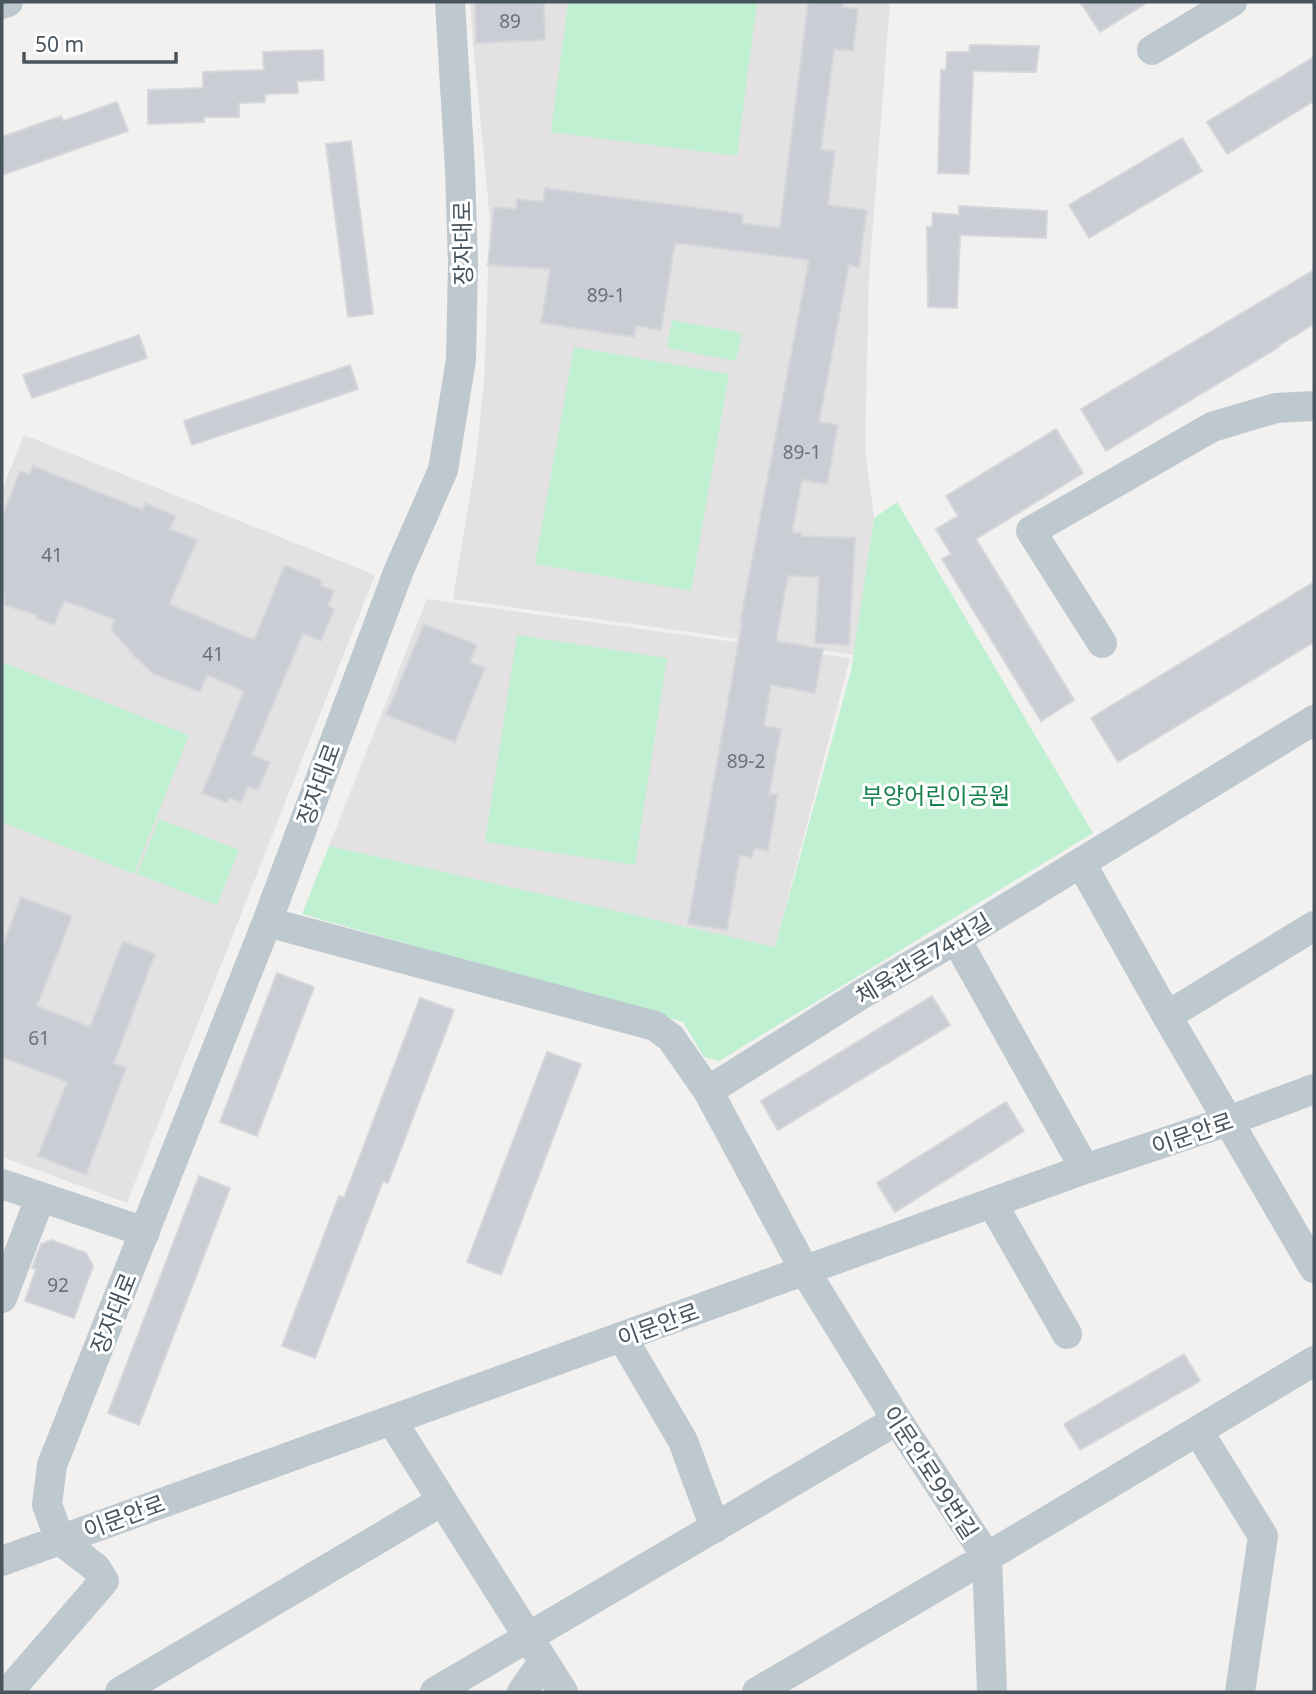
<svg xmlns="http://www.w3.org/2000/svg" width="1316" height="1694" viewBox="0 0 1316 1694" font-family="'Noto Sans','Noto Sans KR',sans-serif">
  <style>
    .education { fill: #e4e1e3 }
    .green { fill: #c0f0d2 }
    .building { fill: #cacdd3; stroke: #d5d7dc; stroke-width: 2 }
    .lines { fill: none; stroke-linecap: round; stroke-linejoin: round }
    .minor { stroke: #bec8cf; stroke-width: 30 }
    .labels { text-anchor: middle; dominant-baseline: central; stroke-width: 6; stroke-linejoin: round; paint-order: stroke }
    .number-label { font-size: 19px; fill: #68727b }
    .street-label { font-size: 23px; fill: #48545e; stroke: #fff }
    .park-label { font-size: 23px; fill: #17814c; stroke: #fff }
  </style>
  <rect width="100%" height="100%" fill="#f3f0f0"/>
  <path class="education" d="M 470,2 L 890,2 L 869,276 L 865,448 L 874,518 L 854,655 L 453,599 L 475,466 L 484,382 L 490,220 L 472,32 Z
    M 24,435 L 375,575 L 127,1203 L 2,1157 L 2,490 Z
    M 427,599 L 850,658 L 775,948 L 329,846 Z"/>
  <path class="green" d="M 568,2 L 757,2 L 737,156 L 551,132 Z
    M 672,320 L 742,333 L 736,361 L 667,348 Z
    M 574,347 L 729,374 L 691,591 L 535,564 Z
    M 897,502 L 1093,833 L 719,1061 L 704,1057 L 683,1022 L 302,914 L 329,846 L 775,947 L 851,671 L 874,518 Z
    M 517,635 L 667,658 L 635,865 L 485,842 Z
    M 2,662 L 189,735 L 134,874 L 2,822 Z
    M 159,819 L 239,850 L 217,905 L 137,874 Z"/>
  <path class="building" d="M 475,2 L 544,2 L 545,40 L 476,43 Z
    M 808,2 L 844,2 L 843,7 L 858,9 L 853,51 L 834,49 L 821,150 L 835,151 L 828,205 L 867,210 L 859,267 L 849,265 L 819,422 L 838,425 L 827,484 L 802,480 L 792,532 L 801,533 L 801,536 L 855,538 L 849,645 L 815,643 L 819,577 L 788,576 L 776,641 L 823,649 L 815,693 L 771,685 L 764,726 L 781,729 L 769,795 L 778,794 L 768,851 L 754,848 L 752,858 L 740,855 L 727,930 L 688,924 L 742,623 L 740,623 L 809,260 L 675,243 L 661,330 L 636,326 L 634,337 L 541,323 L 550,269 L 488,265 L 494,207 L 516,209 L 517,199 L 543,202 L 545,188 L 743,214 L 742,223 L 780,228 Z
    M 1080,2 L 1148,2 L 1100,32 Z
    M 970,45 L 1039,46 L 1036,72 L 973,71 L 969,174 L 938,173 L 941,70 L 946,70 L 947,52 L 969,52 Z
    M 323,50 L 324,80 L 297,81 L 298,93 L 265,94 L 265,102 L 239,103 L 239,117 L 204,117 L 204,122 L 148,124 L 148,90 L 203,88 L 203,72 L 264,70 L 263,52 Z
    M 1314,57 L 1314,101 L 1227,154 L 1207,122 Z
    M 117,102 L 128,131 L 2,175 L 2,137 L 61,116 L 63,121 Z
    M 1182,138 L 1202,171 L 1089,238 L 1069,205 Z
    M 351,141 L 373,314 L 348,317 L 326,144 Z
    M 959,206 L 1047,211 L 1046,238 L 960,235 L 957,308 L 928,307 L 927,227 L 932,227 L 933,213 L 959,215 Z
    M 1314,270 L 1314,324 L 1278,346 L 1279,347 L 1106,451 L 1081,409 Z
    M 139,335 L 147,358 L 32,398 L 23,375 Z
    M 350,365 L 358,389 L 192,445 L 184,421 Z
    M 1056,429 L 1083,473 L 976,539 L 1074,700 L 1041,721 L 942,559 L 951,554 L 936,529 L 958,516 L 946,496 Z
    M 33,466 L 143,510 L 145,503 L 176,516 L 170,529 L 197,540 L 169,604 L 254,640 L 285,565 L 322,581 L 320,585 L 334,591 L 328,606 L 334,609 L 321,641 L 303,633 L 252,755 L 270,762 L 258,790 L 248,786 L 241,802 L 229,798 L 227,803 L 202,793 L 244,691 L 207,675 L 200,692 L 154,674 L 135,657 L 111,629 L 115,620 L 78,605 L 78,606 L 64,601 L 54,625 L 36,618 L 37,615 L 4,605 L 4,596 L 2,595 L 2,517 L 20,471 L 29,475 Z
    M 1314,582 L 1314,642 L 1118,762 L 1091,718 Z
    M 424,624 L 477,645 L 470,662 L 485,668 L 455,742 L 386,715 Z
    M 21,897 L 72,916 L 37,1006 L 90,1027 L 123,941 L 155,954 L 114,1063 L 126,1068 L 86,1175 L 38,1156 L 67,1082 L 2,1057 L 2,948 Z
    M 277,973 L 314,987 L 257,1136 L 220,1122 Z
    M 932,996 L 950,1025 L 778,1130 L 761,1101 Z
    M 420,998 L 454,1010 L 388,1183 L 383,1181 L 315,1358 L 282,1346 L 339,1196 L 344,1198 Z
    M 547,1052 L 581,1064 L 501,1275 L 467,1262 Z
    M 1006,1102 L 1024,1131 L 895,1212 L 877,1183 Z
    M 199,1176 L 230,1188 L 139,1425 L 108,1413 Z
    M 51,1240 L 86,1253 L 93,1266 L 74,1318 L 25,1301 L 36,1269 L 32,1268 L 41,1244 Z
    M 1184,1354 L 1200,1381 L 1080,1450 L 1064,1424 Z"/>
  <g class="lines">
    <path class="minor" d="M 2,4 L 8,2
      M 1152,50 L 1232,2
      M 1102,643 L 1031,531 L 1212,427 L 1276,408 L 1314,406
      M 1081,863 L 1167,1016 L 1314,1268
      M 267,922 L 655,1026 L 671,1038 L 708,1091
      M 956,939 L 1085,1169
      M 1167,1016 L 1314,926
      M 2,1184 L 145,1232
      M 992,1203 L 1067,1334
      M 2,1298 L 40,1198
      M 622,1337 L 683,1441 L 715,1528
      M 392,1421 L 563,1692
      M 1198,1431 L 1263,1536 L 1240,1692
      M 2,1561 L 1085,1169 L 1228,1121 L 1314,1089
      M 8,1692 L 104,1581 L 96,1568 L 60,1540 L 47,1505 L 52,1465 L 267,922 L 399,570 L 443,470 L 461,360 L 463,263 L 460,169 L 450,2
      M 120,1692 L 442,1501
      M 435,1692 L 897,1420
      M 522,1692 L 543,1662
      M 757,1692 L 987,1557 L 1314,1361
      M 992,1692 L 987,1557 L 897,1420 L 805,1271 L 708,1091 L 862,994 L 956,939 L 1314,720"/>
  </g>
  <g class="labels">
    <g class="number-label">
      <text x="510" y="21">89</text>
      <text x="606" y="295">89-1</text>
      <text x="802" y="452">89-1</text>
      <text x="52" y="555">41</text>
      <text x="213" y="654">41</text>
      <text x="746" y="761">89-2</text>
      <text x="39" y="1038">61</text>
      <text x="58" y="1285">92</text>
    </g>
    <g class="street-label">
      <text transform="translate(462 243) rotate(-91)">장자대로</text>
      <text transform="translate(318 784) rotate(-70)">장자대로</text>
      <text transform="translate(923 958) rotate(-31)">체육관로74번길</text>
      <text transform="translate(1192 1133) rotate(-19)">이문안로</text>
      <text transform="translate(113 1313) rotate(-68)">장자대로</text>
      <text transform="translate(658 1324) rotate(-20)">이문안로</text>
      <text transform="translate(931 1472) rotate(57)">이문안로99번길</text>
      <text transform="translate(124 1516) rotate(-20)">이문안로</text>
    </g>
    <g class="park-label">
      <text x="936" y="795">부양어린이공원</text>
    </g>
  </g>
  <rect width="1316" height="1694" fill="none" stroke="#48545e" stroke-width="7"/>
  <path d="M24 52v10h152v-10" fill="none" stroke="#48545e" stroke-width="3.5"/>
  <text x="35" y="52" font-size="21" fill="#48545e" stroke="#ffffff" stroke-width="5" paint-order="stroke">50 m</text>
</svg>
